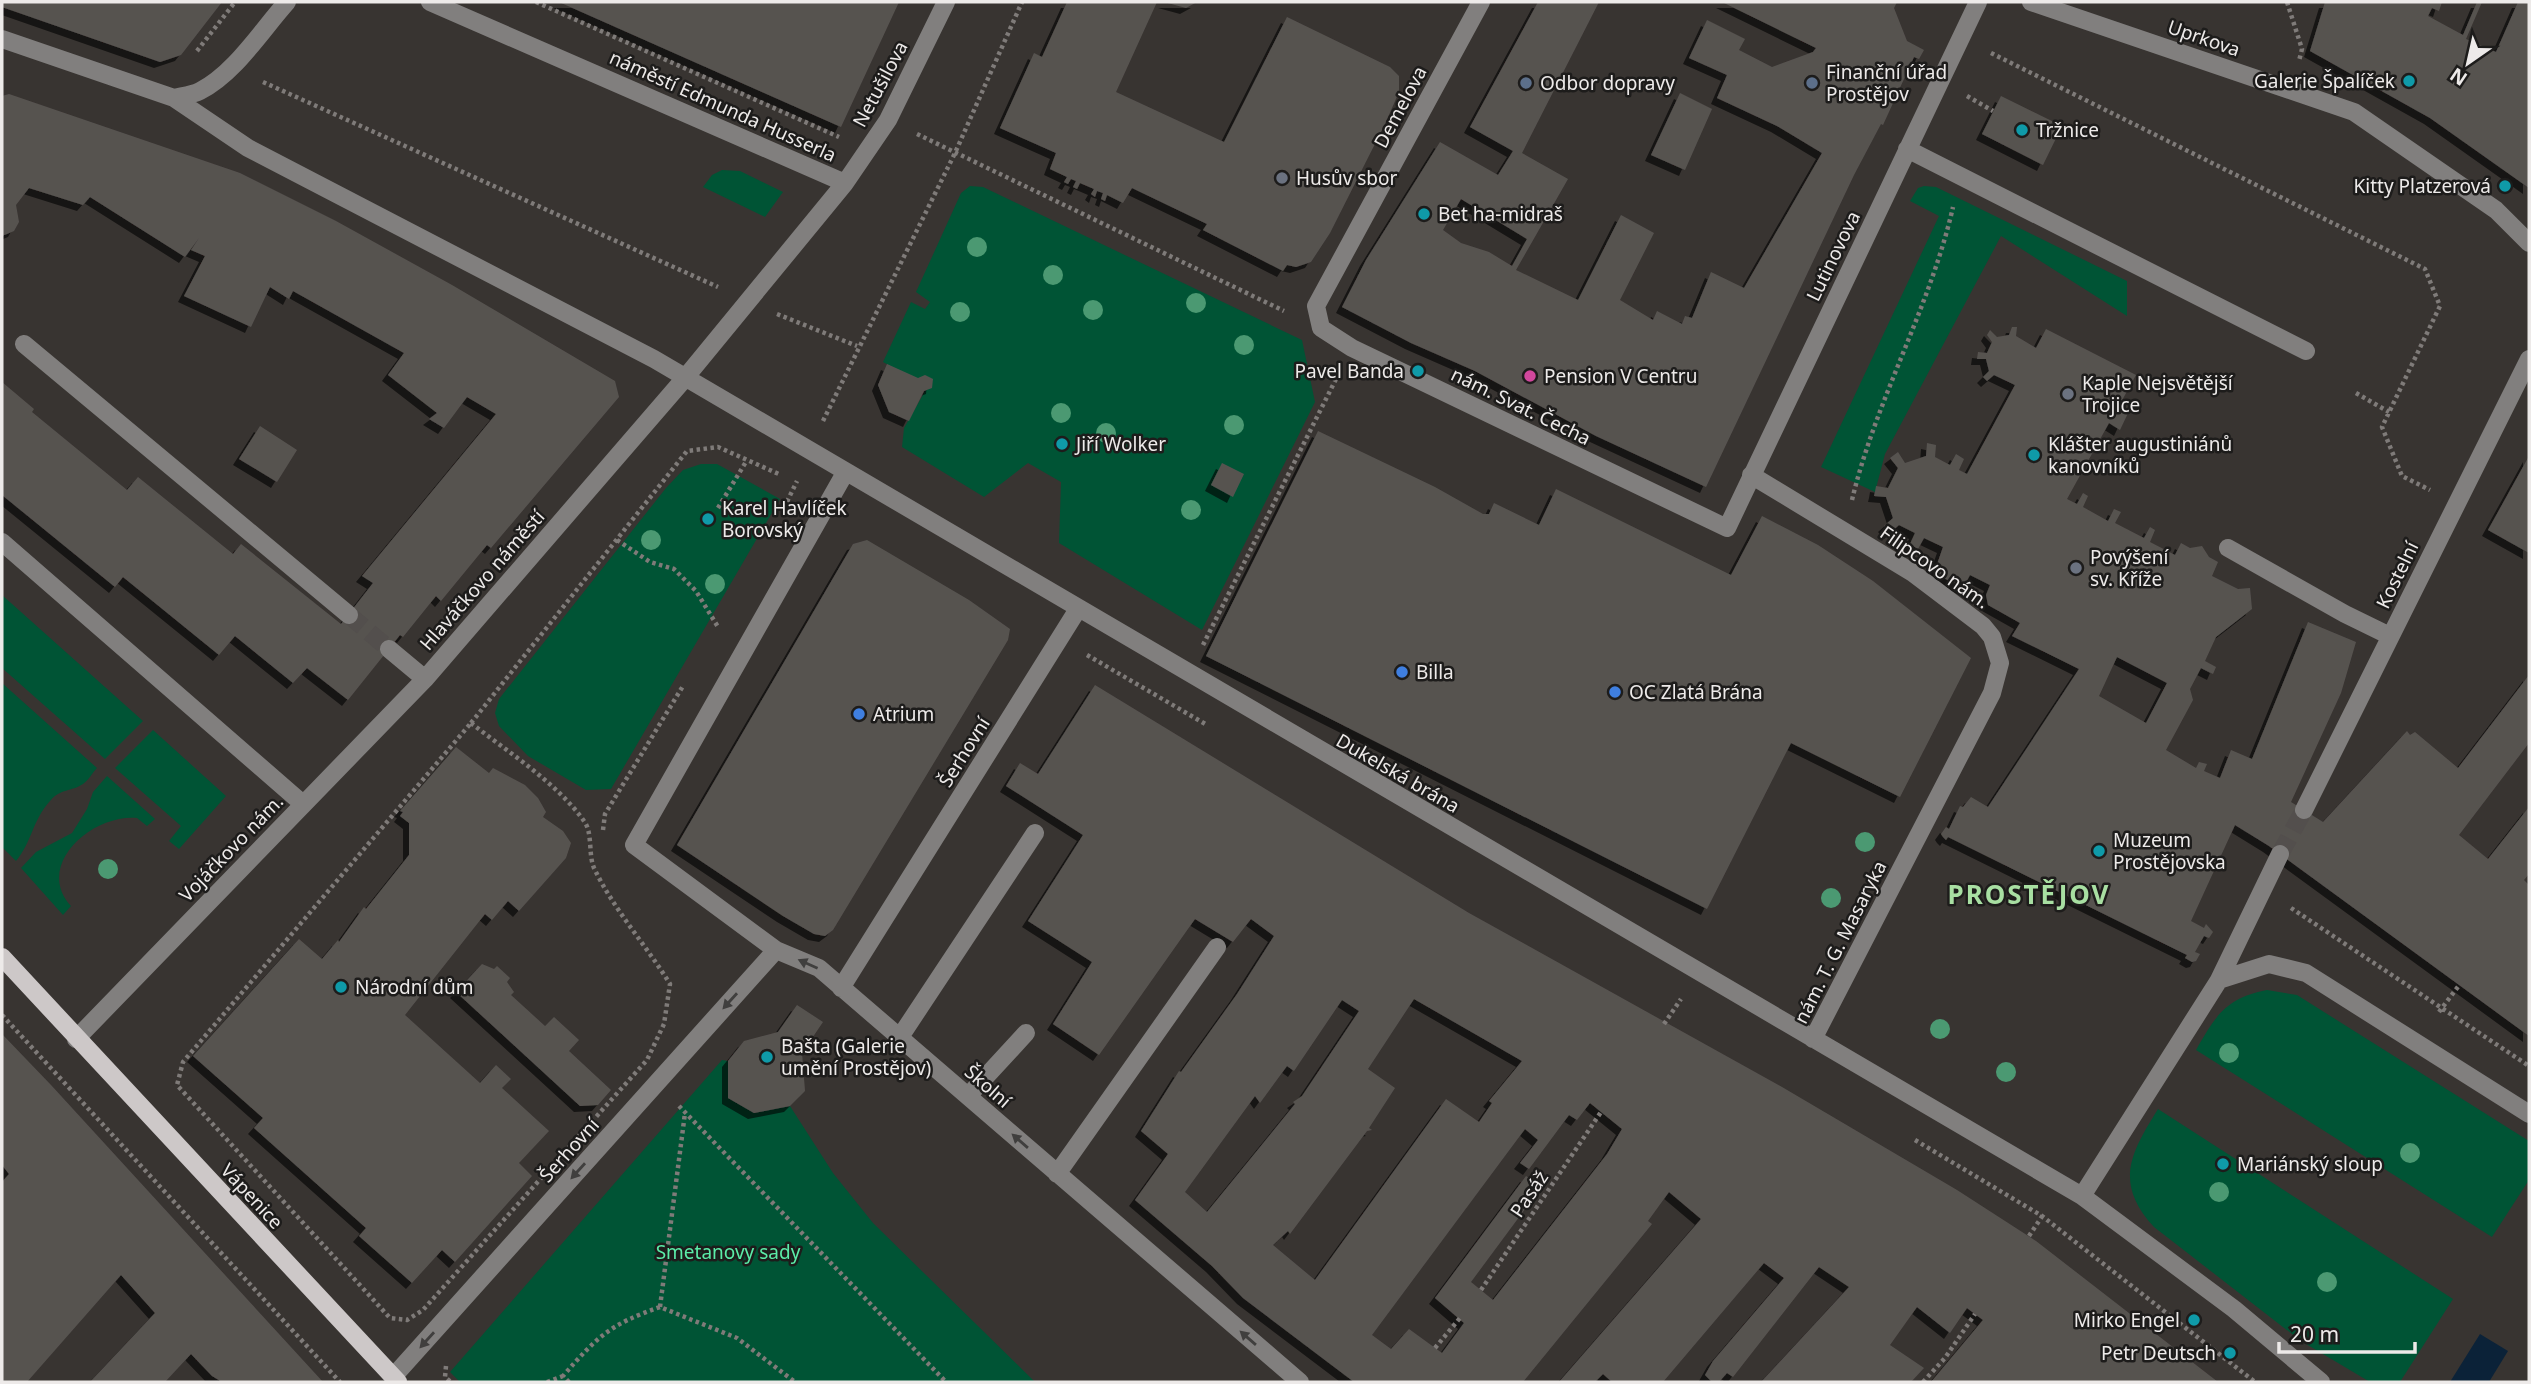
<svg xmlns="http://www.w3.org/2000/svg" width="2531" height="1384" viewBox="0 0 2531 1384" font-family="'Noto Sans',sans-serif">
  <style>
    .green { fill: #005435 }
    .water { fill: #0b2238 }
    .building { fill: #575350; fill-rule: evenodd; filter: url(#shadow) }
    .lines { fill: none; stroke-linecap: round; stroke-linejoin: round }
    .minor-tunnel { stroke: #534f4d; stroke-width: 18; stroke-dasharray: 18 9; stroke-linecap: butt }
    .path { stroke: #7f7b79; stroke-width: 4.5; stroke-dasharray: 3.5 3.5; stroke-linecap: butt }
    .minor { stroke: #817f7e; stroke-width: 18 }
    .major { stroke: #cdc8c8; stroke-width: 18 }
    .tree { fill: #4b9972 }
    .oneway { fill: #403f3e }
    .culture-dot { fill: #0f9aa8; stroke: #1d1c1b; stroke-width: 2.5 }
    .service-dot { fill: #5c6f8a; stroke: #1d1c1b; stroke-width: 2.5 }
    .worship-dot { fill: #6b7280; stroke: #1d1c1b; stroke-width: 2.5 }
    .hotel-dot { fill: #d1479c; stroke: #1d1c1b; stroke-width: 2.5 }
    .shop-dot { fill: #3f7fe0; stroke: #1d1c1b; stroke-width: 2.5 }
    .labels { text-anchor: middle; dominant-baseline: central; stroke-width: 5; stroke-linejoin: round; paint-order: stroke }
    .street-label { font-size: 19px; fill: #edeae9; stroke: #1d1c1b }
    .poi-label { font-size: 19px; fill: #edeae9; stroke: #1d1c1b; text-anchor: start }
    .park-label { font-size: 19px; fill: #5beca8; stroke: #1d1c1b }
    .district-label { font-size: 26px; font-weight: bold; letter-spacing: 2px; fill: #a8dfa2; stroke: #1d1c1b }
  </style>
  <defs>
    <filter id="shadow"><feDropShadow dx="-6" dy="6" stdDeviation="0" flood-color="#0009"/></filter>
  </defs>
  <rect width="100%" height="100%" fill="#383431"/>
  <path class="green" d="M 722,170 L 740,171 L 783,192 L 765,217 L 703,187 L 712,175 Z
    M 970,186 L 983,187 L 1302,340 L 1315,402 L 1202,630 L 1059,543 L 1061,482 L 1028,463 L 984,497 L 902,447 L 904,428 L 928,386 L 883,362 L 911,302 L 925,309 L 930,302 L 916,292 L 961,193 Z
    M 1924,186 L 1936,187 L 2127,281 L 2127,316 L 2001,236 L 1885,454 L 1875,492 L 1821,467 L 1939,216 L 1910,201 L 1918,188 Z
    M 701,464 L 717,464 L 780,499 L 611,789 L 586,790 L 528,756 L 499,726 L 495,713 L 499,699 L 666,488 L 683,470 Z
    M 2,595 L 143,721 L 105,759 L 2,668 Z
    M 2,683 L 97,768 C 93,772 88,781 83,784 C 71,792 61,788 50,801 C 32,821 32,842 16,861 L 2,847 Z
    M 153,730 L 226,796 L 179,849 L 169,841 L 181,826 L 115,768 Z
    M 107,776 L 155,819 L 147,826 L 137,818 C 91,814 34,866 71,906 L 63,915 L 21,868 L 36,852 L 72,833 L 87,809 L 93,792 Z
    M 2267,990 L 2297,995 L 2529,1141 L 2529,1180 L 2492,1237 L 2196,1050 C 2216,1015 2226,998 2267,990 Z
    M 722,1060 L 728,1061 L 728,1098 L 754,1113 L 790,1106 L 833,1173 L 873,1223 L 1035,1382 L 460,1382 L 450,1372 Z
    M 2158,1109 L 2453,1299 L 2400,1382 L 2370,1382 L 2301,1341 L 2154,1227 C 2114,1183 2130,1154 2158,1109 Z"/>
  <path class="water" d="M 2480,1334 L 2508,1351 L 2489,1382 L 2450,1382 Z"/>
  <path class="building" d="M 2,2 L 222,2 L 181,55 L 160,62 L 2,7 Z
    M 559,2 L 899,2 L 841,127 Z
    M 1067,2 L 1157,2 L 1116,92 L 1224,142 L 1287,17 L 1390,67 L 1399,76 L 1399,92 L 1385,124 L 1330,233 L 1311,262 L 1296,267 L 1287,265 L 1283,271 L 1203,230 L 1207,224 L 1132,188 L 1123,203 L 1107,195 L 1105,201 L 1101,199 L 1103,193 L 1097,191 L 1095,197 L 1091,194 L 1094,189 L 1080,183 L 1077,189 L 1073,187 L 1076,181 L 1071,179 L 1068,184 L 1064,182 L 1067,177 L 1050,169 L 1056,153 L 1000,128 L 1034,53 L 1042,57 Z
    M 1164,2 L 1197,2 L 1186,8 Z
    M 1538,2 L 1599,2 L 1522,153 L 1568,179 L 1516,270 L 1578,300 L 1621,215 L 1654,233 L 1620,300 L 1653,320 L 1657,311 L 1682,324 L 1685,316 L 1692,318 L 1711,272 L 1744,288 L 1822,153 L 1777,126 L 1717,98 L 1727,75 L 1689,58 L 1707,20 L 1745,39 L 1739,50 L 1772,67 L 1813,52 L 1816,48 L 1722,2 L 1897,2 L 1894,8 L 1907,41 L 1924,50 L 1919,59 L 1914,57 L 1883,125 L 1881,124 L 1854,175 L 1706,487 L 1596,436 L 1475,371 L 1411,343 L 1342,307 L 1366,260 L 1440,142 L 1498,175 L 1513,151 L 1470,127 ZM 1461,199 L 1527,239 L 1512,266 L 1489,252 L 1461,243 L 1443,230 Z
    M 2325,2 L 2442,2 L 2439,11 L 2432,8 L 2428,16 L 2463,35 L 2477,2 L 2482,2 L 2466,39 L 2496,52 L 2518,2 L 2529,2 L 2529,188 L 2430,118 L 2310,51 Z
    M 1680,93 L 1712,109 L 1685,170 L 1651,155 Z
    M 9,94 L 240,173 L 336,221 L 452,285 L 615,381 L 619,397 L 491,548 L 487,545 L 441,601 L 436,596 L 403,637 L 400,635 L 348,700 L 307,668 L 293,683 L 235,636 L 219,655 L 123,577 L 115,587 L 2,495 L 2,382 L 34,409 L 32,412 L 127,490 L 138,477 L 233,554 L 241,544 L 341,624 L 373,583 L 362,576 L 496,414 L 467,397 L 444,428 L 429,419 L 437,413 L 388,375 L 404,353 L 293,291 L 289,299 L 270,287 L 251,327 L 184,296 L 205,256 L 191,250 L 199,238 L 185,257 L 90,197 L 83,205 L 29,188 L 16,205 L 19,222 L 14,231 L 2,236 L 2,96 Z
    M 2001,96 L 2062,126 L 2043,165 L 1982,134 Z
    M 2012,327 L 2017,327 L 2016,336 L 2036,348 L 2046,329 L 2136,375 L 2120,404 L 2129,411 L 2120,430 L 2109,423 L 2067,499 L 2077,504 L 2083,493 L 2088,496 L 2083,507 L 2108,521 L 2114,509 L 2121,512 L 2115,523 L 2144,538 L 2150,527 L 2155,530 L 2150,542 L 2175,555 L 2181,543 L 2190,548 L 2202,546 L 2209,557 L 2218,562 L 2212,576 L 2238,589 L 2250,588 L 2252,609 L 2216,637 L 2205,661 L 2216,667 L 2213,674 L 2201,668 L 2190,689 L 2193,700 L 2166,750 L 2196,768 L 2199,762 L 2207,764 L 2204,771 L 2220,778 L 2231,750 L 2252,759 L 2308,622 L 2356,642 L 2341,693 L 2291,802 L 2323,822 L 2407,731 L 2410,735 L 2415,732 L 2458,768 L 2529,675 L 2529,743 L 2459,835 L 2488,859 L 2529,807 L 2529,874 L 2524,880 L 2529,885 L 2529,1036 L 2269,846 L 2235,825 L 2191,921 L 2204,928 L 2206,924 L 2213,932 L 2209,938 L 2204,936 L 2195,952 L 2200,954 L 2196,961 L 2192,962 L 2185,958 L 2187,955 L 1948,837 L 1946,840 L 1943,837 L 1941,834 L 1946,827 L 1949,829 L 1960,806 L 1963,807 L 1971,797 L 1988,807 L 2079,669 L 2012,636 L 2020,623 L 1988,605 L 1986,595 L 1990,585 L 1970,575 L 1963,588 L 1934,573 L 1943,547 L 1924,538 L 1918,549 L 1910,544 L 1915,533 L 1899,525 L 1890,533 L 1884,526 L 1893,518 L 1886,497 L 1874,496 L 1875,492 L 1876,486 L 1888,488 L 1898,468 L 1890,458 L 1898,452 L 1905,463 L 1926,456 L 1927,443 L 1936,445 L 1935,457 L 1950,465 L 1956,454 L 1964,459 L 1959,470 L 1967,474 L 2015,385 L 1994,375 L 1987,381 L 1983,377 L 1989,371 L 1986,359 L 1977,359 L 1978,352 L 1987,353 L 1992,342 L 1987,335 L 1990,330 L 1997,337 L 2009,335 ZM 2117,657 L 2167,683 L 2146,723 L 2099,696 Z
    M 887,364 L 918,378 L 925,375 L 933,379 L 932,388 L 924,391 L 909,421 L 889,412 L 878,385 Z
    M 260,426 L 297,450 L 277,482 L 239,459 Z
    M 1318,431 L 1435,487 L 1483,514 L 1489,514 L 1494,503 L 1539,525 L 1556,489 L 1731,575 L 1762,516 L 1818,545 L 1873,581 L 1971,658 L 1900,797 L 1791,743 L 1707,909 L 1206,656 Z
    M 2529,456 L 2529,553 L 2488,530 Z
    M 1222,463 L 1244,474 L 1233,497 L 1211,485 Z
    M 867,540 L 969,600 L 1010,629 L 1008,640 L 833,930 L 825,936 L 814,934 L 783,916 L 677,845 L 853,544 Z
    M 1095,685 L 1469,913 L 1782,1087 L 1957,1190 L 2036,1241 L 2218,1382 L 1931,1382 L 1983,1320 L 1967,1308 L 1950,1333 L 1917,1307 L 1890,1345 L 1924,1368 L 1911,1382 L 1761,1382 L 1849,1287 L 1819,1267 L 1733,1377 L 1727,1373 L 1719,1382 L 1712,1382 L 1705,1375 L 1713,1361 L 1784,1278 L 1764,1263 L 1663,1382 L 1612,1382 L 1603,1374 L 1595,1382 L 1559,1382 L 1701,1219 L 1669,1192 L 1648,1221 L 1652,1224 L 1523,1382 L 1354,1382 L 1243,1298 L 1212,1266 L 1135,1200 L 1168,1154 L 1141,1131 L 1179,1071 L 1181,1072 L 1237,994 L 1274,936 L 1251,919 L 1233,942 L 1195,919 L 1099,1055 L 1053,1024 L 1092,962 L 1028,921 L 1083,835 L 1006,786 L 1020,763 L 1038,774 ZM 1414,999 L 1522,1061 L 1489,1101 L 1492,1103 L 1479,1122 L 1446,1099 L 1315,1280 L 1273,1245 L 1288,1231 L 1290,1234 L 1367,1131 L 1372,1130 L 1369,1128 L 1395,1088 L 1368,1069 ZM 1342,1000 L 1359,1011 L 1302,1096 L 1293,1102 L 1295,1104 L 1207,1212 L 1185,1192 L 1255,1096 L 1260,1103 L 1287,1066 L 1294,1071 ZM 1590,1103 L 1622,1129 L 1607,1154 L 1493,1300 L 1471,1282 L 1542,1186 L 1526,1176 L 1435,1298 L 1464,1323 L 1442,1353 L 1409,1329 L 1391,1349 L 1372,1335 L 1525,1129 L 1538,1140 L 1520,1163 L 1529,1169 L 1569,1115 L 1577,1120 Z
    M 456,747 L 489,773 L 493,768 L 525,785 L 538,798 L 546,812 L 543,817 L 563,831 L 571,843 L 566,858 L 519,911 L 508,901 L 492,920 L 485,914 L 405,1015 L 480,1083 L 496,1065 L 511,1079 L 502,1088 L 549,1131 L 519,1163 L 532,1176 L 455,1262 L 442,1250 L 412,1283 L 359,1236 L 366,1228 L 254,1128 L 263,1118 L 193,1056 L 299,939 L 322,959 L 338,940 L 339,942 L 364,907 L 366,909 L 409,855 L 409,823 L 400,816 L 403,812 L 400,811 Z
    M 482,964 L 494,969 L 497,966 L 510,978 L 507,982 L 514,992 L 511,995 L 545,1026 L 554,1017 L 579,1040 L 569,1051 L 611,1090 L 598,1105 L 580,1106 L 456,992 Z
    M 797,1005 L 823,1022 L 802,1053 L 805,1091 L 790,1106 L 754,1113 L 728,1098 L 728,1061 L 744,1041 L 778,1032 Z
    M 2,1034 L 51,1085 L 323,1382 L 222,1382 L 212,1376 L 191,1354 L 165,1382 L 90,1382 L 155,1313 L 121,1275 L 27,1382 L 2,1382 L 2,1182 L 9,1174 L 2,1165 Z"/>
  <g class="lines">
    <path class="minor-tunnel" d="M 349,615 L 389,649
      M 2280,854 L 2304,810"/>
    <path class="path" d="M 536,2 L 839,137
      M 2287,2 L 2302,49 L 2299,61
      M 197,51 L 235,2
      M 1991,53 L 2425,269 L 2440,306 L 2382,427 L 2402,476 L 2430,490
      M 263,82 L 718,287
      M 1967,96 L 1993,111
      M 917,134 L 1284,311
      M 777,314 L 857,346
      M 2356,393 L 2389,412
      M 823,421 L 955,153 L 1022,2
      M 1852,500 C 1876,399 1930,308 1953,207
      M 718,508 L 747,460
      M 784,508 L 797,481
      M 617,540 L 650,562 L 674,569 L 696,591 L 718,627
      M 1203,645 L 1338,375
      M 1087,655 L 1207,725
      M 471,723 L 687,451 L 718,447 L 781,475
      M 471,723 C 509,753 556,782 584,821 C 593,833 588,854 594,868 C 614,910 646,945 670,984 L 664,1024 L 647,1060 L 423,1310 L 407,1320 L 390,1318 L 177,1085 L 183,1062 Z
      M 603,830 L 605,814 L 683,686
      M 2291,908 L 2529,1066
      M 2439,1012 L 2460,984
      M 2,1015 L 340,1382
      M 1664,1024 L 1681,999
      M 679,1106 L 946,1382
      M 1915,1140 L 2042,1216 L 2255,1382
      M 2029,1236 L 2043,1215
      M 1481,1290 L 1601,1112
      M 660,1307 L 685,1113
      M 1435,1348 L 1460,1318
      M 446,1366 L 445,1377 L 451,1382
      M 547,1382 L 563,1376
      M 569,1382 L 563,1376 C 598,1336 609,1325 660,1307 L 737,1338 L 795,1382
      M 1923,1382 L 1945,1358 L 1975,1314"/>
    <path class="minor" d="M 1481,2 L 1316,306 L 1321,328 L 1352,348 L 1727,528 L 1978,2
      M 2031,2 L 2354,112 L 2496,210 L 2529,243
      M 2,39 L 174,98 C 182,96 192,95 200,91 C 235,73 261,31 287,2
      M 174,98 L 248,148 L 654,359 L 2082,1196 L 2234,1309 L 2321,1382
      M 1907,149 L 2306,351
      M 845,183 L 888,120 L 946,2
      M 24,344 L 349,615
      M 845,473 L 634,845 L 776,950 L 819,968 L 1300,1382
      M 1751,475 L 1913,573 L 1983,626 L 1992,637 L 2000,663 L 1992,693 L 1813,1039
      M 2,542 L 303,804
      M 2228,548 L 2345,614 L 2390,636
      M 389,649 L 425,679
      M 2304,810 L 2529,359
      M 2219,980 L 2280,854
      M 841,988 L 1078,609
      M 900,1037 L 1035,833
      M 76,1039 L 425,679 L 685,378 L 845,183 L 430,2
      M 968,1096 L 1026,1033
      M 1057,1174 L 1217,947
      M 2082,1196 L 2219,980 L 2269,964 L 2306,973 L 2529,1114
      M 393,1377 L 776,950"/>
    <path class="major" d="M 2,957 L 398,1382"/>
  </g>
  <g class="tree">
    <circle cx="977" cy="247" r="10"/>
    <circle cx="1053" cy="275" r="10"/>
    <circle cx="1196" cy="303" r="10"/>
    <circle cx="1093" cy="310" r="10"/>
    <circle cx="960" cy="312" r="10"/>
    <circle cx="1244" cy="345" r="10"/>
    <circle cx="1061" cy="413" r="10"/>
    <circle cx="1234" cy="425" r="10"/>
    <circle cx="1106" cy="433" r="10"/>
    <circle cx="1191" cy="510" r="10"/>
    <circle cx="651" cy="540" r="10"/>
    <circle cx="715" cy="584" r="10"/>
    <circle cx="1865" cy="842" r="10"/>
    <circle cx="108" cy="869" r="10"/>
    <circle cx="1831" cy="898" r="10"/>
    <circle cx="1940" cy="1029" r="10"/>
    <circle cx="2229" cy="1053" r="10"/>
    <circle cx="2006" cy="1072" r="10"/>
    <circle cx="2410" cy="1153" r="10"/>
    <circle cx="2219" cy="1192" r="10"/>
    <circle cx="2327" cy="1282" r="10"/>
  </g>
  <defs><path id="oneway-solid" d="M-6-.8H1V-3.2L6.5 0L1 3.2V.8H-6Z" transform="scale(1.75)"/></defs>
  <g class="oneway">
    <use href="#oneway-solid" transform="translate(808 964) rotate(-156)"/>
    <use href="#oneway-solid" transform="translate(730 1001) rotate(132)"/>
    <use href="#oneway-solid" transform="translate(1020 1141) rotate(-139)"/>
    <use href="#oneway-solid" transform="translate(578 1171) rotate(132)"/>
    <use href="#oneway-solid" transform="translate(1248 1338) rotate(-139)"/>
    <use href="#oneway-solid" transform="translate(427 1340) rotate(132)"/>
  </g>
  <g class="culture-dot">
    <circle cx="2409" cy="81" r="7"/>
    <circle cx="2022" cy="130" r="7"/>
    <circle cx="2505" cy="186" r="7"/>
    <circle cx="1424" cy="214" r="7"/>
    <circle cx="1418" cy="371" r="7"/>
    <circle cx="1062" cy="444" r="7"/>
    <circle cx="2034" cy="455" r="7"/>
    <circle cx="708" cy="519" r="7"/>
    <circle cx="2099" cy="851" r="7"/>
    <circle cx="341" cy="987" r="7"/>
    <circle cx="767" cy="1057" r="7"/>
    <circle cx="2223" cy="1164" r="7"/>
    <circle cx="2194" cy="1320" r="7"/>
    <circle cx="2230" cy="1353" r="7"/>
  </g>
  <g class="service-dot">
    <circle cx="1526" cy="83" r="7"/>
    <circle cx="1812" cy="83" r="7"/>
  </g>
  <g class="worship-dot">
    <circle cx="1282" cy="178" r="7"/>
    <circle cx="2068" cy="394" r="7"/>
    <circle cx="2076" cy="568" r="7"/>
  </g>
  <circle class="hotel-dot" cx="1530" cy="376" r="7"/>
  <g class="shop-dot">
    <circle cx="1402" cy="672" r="7"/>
    <circle cx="1615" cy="692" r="7"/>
    <circle cx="859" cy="714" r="7"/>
  </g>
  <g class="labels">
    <g class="street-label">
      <text transform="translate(2204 38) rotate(19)">Uprkova</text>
      <text transform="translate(880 84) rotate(-62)">Netušilova</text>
      <text transform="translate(723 106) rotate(24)">náměstí Edmunda Husserla</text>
      <text transform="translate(1400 107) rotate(-62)">Demelova</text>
      <text transform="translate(1833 256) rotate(-64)">Lutinovova</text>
      <text transform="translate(1521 406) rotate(26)">nám. Svat. Čecha</text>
      <text transform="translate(1935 567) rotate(35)">Filipcovo nám.</text>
      <text transform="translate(2397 575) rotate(-64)">Kostelní</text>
      <text transform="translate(482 580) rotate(-49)">Hlaváčkovo náměstí</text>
      <text transform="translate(964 752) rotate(-58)">Šerhovní</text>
      <text transform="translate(1398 773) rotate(30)">Dukelská brána</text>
      <text transform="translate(231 848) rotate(-46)">Vojáčkovo nám.</text>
      <text transform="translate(1840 942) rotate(-63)">nám. T. G. Masaryka</text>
      <text transform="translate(988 1086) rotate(41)">Školní</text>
      <text transform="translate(569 1150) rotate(-48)">Šerhovní</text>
      <text transform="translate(1529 1194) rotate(-56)">Pasáž</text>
      <text transform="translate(252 1196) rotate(47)">Vápenice</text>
    </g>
    <g class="poi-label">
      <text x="1826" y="72">Finanční úřad<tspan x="1826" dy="22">Prostějov</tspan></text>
      <text x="2395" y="81" text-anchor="end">Galerie Špalíček</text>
      <text x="1540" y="83">Odbor dopravy</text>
      <text x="2036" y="130">Tržnice</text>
      <text x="1296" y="178">Husův sbor</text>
      <text x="2491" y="186" text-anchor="end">Kitty Platzerová</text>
      <text x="1438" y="214">Bet ha-midraš</text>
      <text x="1404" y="371" text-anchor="end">Pavel Banda</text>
      <text x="1544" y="376">Pension V Centru</text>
      <text x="2082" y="383">Kaple Nejsvětější<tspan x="2082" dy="22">Trojice</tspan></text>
      <text x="1076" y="444">Jiří Wolker</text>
      <text x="2048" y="444">Klášter augustiniánů<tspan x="2048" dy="22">kanovníků</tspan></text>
      <text x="722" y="508">Karel Havlíček<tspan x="722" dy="22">Borovský</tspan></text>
      <text x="2090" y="557">Povýšení<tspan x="2090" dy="22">sv. Kříže</tspan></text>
      <text x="1416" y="672">Billa</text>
      <text x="1629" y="692">OC Zlatá Brána</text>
      <text x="873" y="714">Atrium</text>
      <text x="2113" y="840">Muzeum<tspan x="2113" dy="22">Prostějovska</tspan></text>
      <text x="355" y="987">Národní dům</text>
      <text x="781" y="1046">Bašta (Galerie<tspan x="781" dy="22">umění Prostějov)</tspan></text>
      <text x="2237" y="1164">Mariánský sloup</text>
      <text x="2180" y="1320" text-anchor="end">Mirko Engel</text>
      <text x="2216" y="1353" text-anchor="end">Petr Deutsch</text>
    </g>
    <g class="park-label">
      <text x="728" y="1252">Smetanovy sady</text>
    </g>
    <g class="district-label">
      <text x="2029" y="894">PROSTĚJOV</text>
    </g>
  </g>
  <rect width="2531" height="1384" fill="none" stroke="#edeae9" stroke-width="7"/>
  <g transform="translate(2468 63) rotate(214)" stroke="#1d1c1b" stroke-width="5" paint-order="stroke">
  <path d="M0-5L12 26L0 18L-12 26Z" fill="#edeae9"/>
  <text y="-10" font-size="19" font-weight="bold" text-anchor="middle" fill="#edeae9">N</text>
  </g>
  <path d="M2279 1342v10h136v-10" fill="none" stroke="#edeae9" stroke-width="3.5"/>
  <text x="2290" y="1342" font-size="21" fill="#edeae9" stroke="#1d1c1b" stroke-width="5" paint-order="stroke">20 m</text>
</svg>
